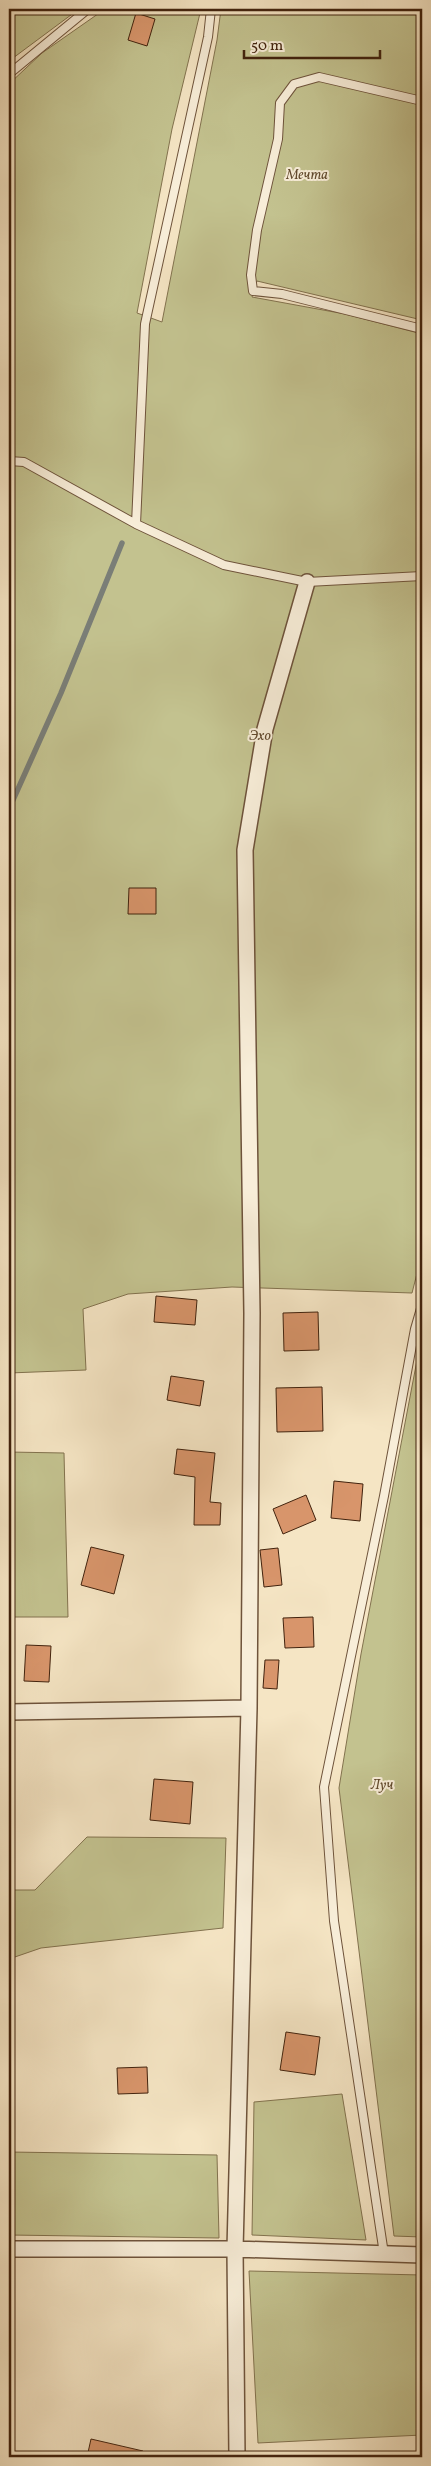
<svg xmlns="http://www.w3.org/2000/svg" width="431" height="2466" viewBox="0 0 431 2466" font-family="Vollkorn,serif">
  <style>
    .green { fill: #c3c28f; stroke: #82724e }
    .lines { fill: none; stroke-linecap: round; stroke-linejoin: round }
    .stream { stroke: #7a7e77; stroke-width: 5.5 }
    .building { fill: #d8956b; stroke: #41220d }
    .lane-casing { stroke: #6e533b; stroke-width: 10 }
    .street-casing { stroke: #6e533b; stroke-width: 18 }
    .lane { stroke: #f8eed9; stroke-width: 8 }
    .street { stroke: #f8eed9; stroke-width: 15 }
    .labels { text-anchor: middle; dominant-baseline: central; stroke-width: 4; stroke-linejoin: round; paint-order: stroke }
    .park-label { font-size: 14px; font-style: italic; fill: #624a2e; stroke: #f8eed9 }
  </style>
  <rect width="100%" height="100%" fill="#f5e5c4"/>
  <filter id="stains"><feTurbulence type="fractalNoise" baseFrequency=".004" numOctaves="4"/><feColorMatrix values="0 0 0 0 .2 0 0 0 0 .09 0 0 0 0 .02 0 0 0 .5 -.17"/></filter>
  <radialGradient id="worn" r=".72"><stop offset=".6" stop-color="#630" stop-opacity="0"/><stop offset="1" stop-color="#630" stop-opacity=".3"/></radialGradient>
  <path class="green" d="M 9,9 L 79,9 L 9,61 Z
    M 105,9 L 201,9 L 172,129 L 137,313 L 162,322 L 217,40 L 221,9 L 422,9 L 422,320 L 257,281 L 252,297 L 345,314 L 422,334 L 422,1254 L 412,1293 L 232,1287 L 128,1294 L 83,1309 L 86,1370 L 9,1373 L 9,84 L 42,53 Z
    M 422,1334 L 422,2237 L 394,2236 L 339,1788 L 361,1654 Z
    M 9,1452 L 64,1453 L 68,1617 L 9,1617 Z
    M 87,1837 L 226,1838 L 223,1928 L 41,1948 L 9,1959 L 9,1890 L 35,1890 Z
    M 342,2094 L 366,2240 L 252,2235 L 254,2102 Z
    M 9,2152 L 217,2155 L 219,2238 L 9,2235 Z
    M 249,2271 L 422,2275 L 422,2435 L 258,2443 Z"/>
  <g class="lines">
    <path class="stream" d="M 9,809 L 61,693 L 122,543"/>
  </g>
  <path class="building" d="M 136,13 L 155,19 L 147,46 L 128,40 Z
    M 129,888 L 156,888 L 156,914 L 128,914 Z
    M 156,1296 L 197,1300 L 195,1325 L 154,1322 Z
    M 318,1312 L 319,1350 L 284,1351 L 283,1313 Z
    M 171,1376 L 204,1381 L 200,1406 L 167,1400 Z
    M 322,1387 L 323,1431 L 277,1432 L 276,1388 Z
    M 177,1449 L 215,1453 L 210,1502 L 221,1503 L 220,1525 L 194,1525 L 195,1477 L 174,1474 Z
    M 334,1481 L 363,1484 L 360,1521 L 331,1518 Z
    M 306,1495 L 316,1520 L 283,1534 L 273,1509 Z
    M 91,1547 L 124,1555 L 114,1594 L 81,1585 Z
    M 278,1548 L 282,1585 L 264,1587 L 260,1550 Z
    M 313,1617 L 314,1647 L 285,1648 L 283,1618 Z
    M 26,1645 L 51,1646 L 49,1682 L 24,1681 Z
    M 265,1660 L 279,1660 L 277,1689 L 263,1688 Z
    M 154,1779 L 193,1782 L 190,1824 L 150,1820 Z
    M 286,2032 L 320,2037 L 315,2075 L 280,2070 Z
    M 147,2067 L 148,2093 L 118,2094 L 117,2068 Z
    M 91,2439 L 143,2451 L 142,2457 L 87,2457 Z"/>
  <g class="lines">
    <defs>
      <path id="lane" d="M 9,74 L 88,9
        M 422,101 L 319,77 L 294,84 L 280,103 L 278,139 L 257,230 L 251,275 L 253,291 L 282,294 L 422,329
        M 9,461 L 24,462 L 136,524 L 145,324 L 208,37 L 211,9
        M 136,524 L 224,565 L 307,582 L 422,576
        M 384,2254 L 334,1921 L 324,1787 L 384,1496 L 415,1329 L 422,1305"/>
      <path id="street" d="M 9,1712 L 249,1708
        M 9,2249 L 235,2249 L 422,2255
        M 237,2457 L 235,2249 L 249,1708 L 252,1313 L 245,850 L 265,729 L 307,582"/>
    </defs>
    <use href="#lane" class="lane-casing"/>
    <use href="#street" class="street-casing"/>
    <use href="#lane" class="lane"/>
    <use href="#street" class="street"/>
  </g>
  <g class="labels">
    <g class="park-label">
      <text x="307" y="175">Мечта</text>
      <text x="260" y="736">Эхо</text>
      <text x="382" y="1785">Луч</text>
    </g>
  </g>
  <rect width="431" height="2466" fill="none" stroke="#f5e5c4" stroke-width="30"/>
  <rect x="10" y="10" width="411" height="2446" fill="none" stroke="#41220d" stroke-width="2.5"/>
  <rect x="15" y="15" width="401" height="2436" fill="none" stroke="#41220d"/>
  <path d="M244 50v8h136v-8" fill="none" stroke="#41220d" stroke-width="2.5"/>
  <text x="251" y="50" font-size="15" fill="#41220d" stroke="#f8eed9" stroke-width="4" paint-order="stroke">50 m</text>
  <rect width="100%" height="100%" filter="url(#stains)"/>
  <rect width="100%" height="100%" fill="url(#worn)"/>
</svg>
